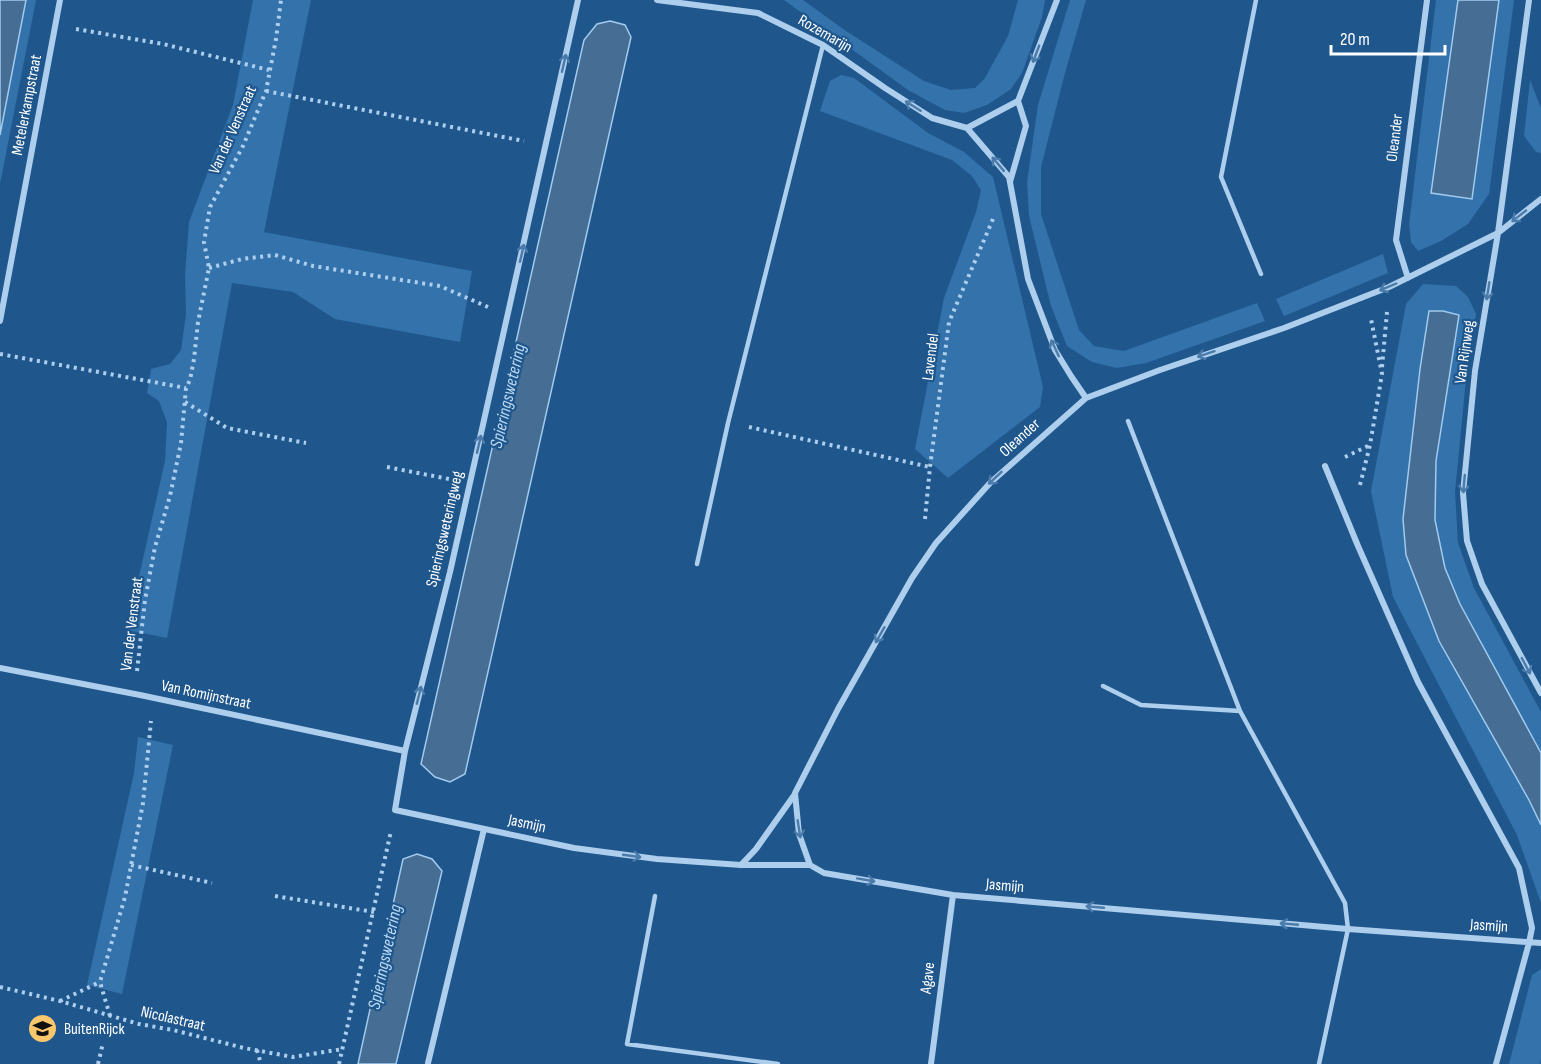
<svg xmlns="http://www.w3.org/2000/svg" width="1541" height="1064" viewBox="0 0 1541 1064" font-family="'Sofia Sans Condensed',sans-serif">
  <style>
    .green { fill: #3372ab }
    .water { fill: #466e94; stroke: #a1caee; stroke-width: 1.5 }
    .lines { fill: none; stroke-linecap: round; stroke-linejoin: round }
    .path { stroke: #adceec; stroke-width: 4; stroke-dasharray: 3 4.5; stroke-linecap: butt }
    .lane { stroke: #adceec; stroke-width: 4.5 }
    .street { stroke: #adceec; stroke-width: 6 }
    .oneway { stroke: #4a7baa }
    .labels { text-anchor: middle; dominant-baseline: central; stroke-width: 4.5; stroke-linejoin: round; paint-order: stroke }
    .street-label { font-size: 16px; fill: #fff; stroke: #1f578d }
    .poi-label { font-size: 16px; fill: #fff; stroke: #1f578d; text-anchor: start }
    .water-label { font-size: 18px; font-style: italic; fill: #b9d8f3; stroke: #1f578d }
  </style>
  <rect width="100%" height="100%" fill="#1f578d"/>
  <path class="green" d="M 26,0 L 36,0 L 0,184 L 0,135 Z
    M 253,0 L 311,0 L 264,232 L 472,271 L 460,342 L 335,319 L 293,292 L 232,283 L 167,638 L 127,630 L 165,461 L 167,422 L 159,401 L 147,393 L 151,369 L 170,364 L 181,350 L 186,314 L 185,275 L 189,222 L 233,105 Z
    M 784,0 L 803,0 L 846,31 L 924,81 L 951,90 L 975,88 L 985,78 L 1008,36 L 1018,0 L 1045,0 L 1042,17 L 1022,73 L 1011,89 L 987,105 L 964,113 L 945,110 L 908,90 Z
    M 1070,0 L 1086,0 L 1065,73 L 1041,167 L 1041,214 L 1079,330 L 1094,346 L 1124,351 L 1257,303 L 1265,321 L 1146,363 L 1117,368 L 1092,362 L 1067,346 L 1051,306 L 1029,216 L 1027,182 L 1038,105 Z
    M 1436,0 L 1458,0 L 1431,193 L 1471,198 L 1499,0 L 1514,0 L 1489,194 L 1468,224 L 1441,241 L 1418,251 L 1411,242 L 1409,225 Z
    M 841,75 L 854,78 L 928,133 L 964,152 L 993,177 L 1043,387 L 1040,407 L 948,478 L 915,449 L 944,298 L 976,212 L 981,190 L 972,176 L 952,160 L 820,111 L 830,81 Z
    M 1530,80 L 1541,108 L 1541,153 L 1536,152 L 1524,136 Z
    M 1383,254 L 1388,273 L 1284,316 L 1276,299 Z
    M 1423,284 L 1456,286 L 1468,297 L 1476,314 L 1467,369 L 1455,492 L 1458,543 L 1474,588 L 1541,712 L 1541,753 L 1460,604 L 1445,568 L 1435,520 L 1436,461 L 1459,315 L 1443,311 L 1420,368 L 1403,519 L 1406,555 L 1439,641 L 1529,800 L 1541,825 L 1541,903 L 1517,835 L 1393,597 L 1371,491 L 1406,304 Z
    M 138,737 L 173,745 L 122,994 L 87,985 L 134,773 Z
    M 1541,969 L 1541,1059 L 1540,1064 L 1509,1064 L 1532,975 Z"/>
  <path class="water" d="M 0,0 L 26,0 L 0,135 Z
    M 1458,0 L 1499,0 L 1472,199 L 1431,193 Z
    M 610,21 L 625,25 L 631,37 L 465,774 L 450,782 L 435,777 L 421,764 L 584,40 L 597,24 Z
    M 1429,311 L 1443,311 L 1459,315 L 1436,461 L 1435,520 L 1445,568 L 1460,604 L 1541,753 L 1541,825 L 1529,800 L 1439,641 L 1406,555 L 1403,519 L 1420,369 Z
    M 417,854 L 432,859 L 442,871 L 396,1064 L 358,1064 L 403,859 Z"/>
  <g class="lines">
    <path class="path" d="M 76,29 L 163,44 L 269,70
      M 266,91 L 524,141
      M 209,268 L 242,259 L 275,255 L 313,266 L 440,286 L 488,307
      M 0,354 L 186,388
      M 1382,367 L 1387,312
      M 185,402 L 227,428 L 306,443
      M 749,427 L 930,467
      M 1345,457 L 1370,445
      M 387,467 L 449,479
      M 1360,485 L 1370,445 L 1382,374 L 1371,319
      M 925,519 L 930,467 L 949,322 L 993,219
      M 137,671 L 145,600 L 155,547 L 170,496 L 181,443 L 186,388 L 190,380 L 194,359 L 198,322 L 209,268 L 204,242 L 210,207 L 243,146 L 266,91 L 276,39 L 281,0
      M 131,865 L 212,883
      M 275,896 L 374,912
      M 0,987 L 60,1001 L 139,1024 L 173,1030 L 244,1048 L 293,1057 L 343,1049
      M 60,1001 L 100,982
      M 110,1016 L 100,982 L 125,897 L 143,803 L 151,721
      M 257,1050 L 261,1064
      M 98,1064 L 103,1043
      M 339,1064 L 391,831"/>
    <path class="lane" d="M 1256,0 L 1221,177 L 1261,274
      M 1128,421 L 1240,711 L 1345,903 L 1348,929 L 1319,1064
      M 697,564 L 728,423 L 823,45
      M 1103,686 L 1141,705 L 1240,711
      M 655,896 L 627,1044 L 778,1064"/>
    <path class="street" d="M 578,0 L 450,572 L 405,751 L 395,810 L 574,848 L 657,859 L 741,865 L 810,865 L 824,873 L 953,895 L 1348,929 L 1541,943
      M 657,0 L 758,13 L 823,45 L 885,88 L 932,118 L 967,128
      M 1529,0 L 1498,233 L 1475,371 L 1463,493 L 1467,541 L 1482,584 L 1541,693
      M 967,128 L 1009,177 L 1028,279 L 1055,350 L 1071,376 L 1086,398
      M 967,128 L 1018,101 L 1057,0
      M 1010,182 L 1026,126 L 1018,101
      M 1408,278 L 1396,240 L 1427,0
      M 0,321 L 60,0
      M 1325,466 L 1358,546 L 1418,682 L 1519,868 L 1532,928 L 1529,943 L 1496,1064
      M 0,668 L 140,695 L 405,751
      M 741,865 L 756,849 L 795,794
      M 810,865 L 799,834 L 795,793 L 838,709 L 912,578 L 936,543 L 990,483 L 1086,398 L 1160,370 L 1284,328 L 1389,287 L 1498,233 L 1541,199
      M 428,1063 L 484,829
      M 931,1064 L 953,895"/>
  </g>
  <defs><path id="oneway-shaft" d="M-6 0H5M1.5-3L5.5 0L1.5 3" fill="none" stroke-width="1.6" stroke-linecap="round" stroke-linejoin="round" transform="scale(1.5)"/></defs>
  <g class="oneway">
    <use href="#oneway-shaft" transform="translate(1036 54) rotate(111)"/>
    <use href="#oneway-shaft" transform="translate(564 63) rotate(-77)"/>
    <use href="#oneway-shaft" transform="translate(913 106) rotate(-148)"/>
    <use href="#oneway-shaft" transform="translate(998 164) rotate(-130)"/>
    <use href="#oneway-shaft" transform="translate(1519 216) rotate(142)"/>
    <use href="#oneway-shaft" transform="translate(522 253) rotate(-77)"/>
    <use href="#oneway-shaft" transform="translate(1388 287) rotate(157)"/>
    <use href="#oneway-shaft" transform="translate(1488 291) rotate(99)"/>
    <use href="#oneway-shaft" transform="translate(1055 348) rotate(-115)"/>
    <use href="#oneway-shaft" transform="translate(1206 354) rotate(162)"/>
    <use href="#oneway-shaft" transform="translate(479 444) rotate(-77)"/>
    <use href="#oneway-shaft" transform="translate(995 478) rotate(137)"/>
    <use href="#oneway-shaft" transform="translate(1464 484) rotate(95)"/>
    <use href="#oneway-shaft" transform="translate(880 635) rotate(120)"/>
    <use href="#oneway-shaft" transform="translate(1526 666) rotate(62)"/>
    <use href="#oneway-shaft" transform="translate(419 695) rotate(-76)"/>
    <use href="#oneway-shaft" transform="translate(799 829) rotate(81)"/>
    <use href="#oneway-shaft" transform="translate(632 856) rotate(8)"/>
    <use href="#oneway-shaft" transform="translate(866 880) rotate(10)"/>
    <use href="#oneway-shaft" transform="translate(1095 907) rotate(-175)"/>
    <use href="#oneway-shaft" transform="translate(1289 924) rotate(-175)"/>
  </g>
  <defs>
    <symbol id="school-disc" viewBox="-11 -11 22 22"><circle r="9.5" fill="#fac76d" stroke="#1f578d"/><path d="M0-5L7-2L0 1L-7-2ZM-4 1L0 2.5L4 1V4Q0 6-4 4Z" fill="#111"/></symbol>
  </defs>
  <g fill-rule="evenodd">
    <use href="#school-disc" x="26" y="1012" width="33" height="33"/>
  </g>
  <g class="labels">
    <g class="street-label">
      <text transform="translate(825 34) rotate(30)">Rozemarijn</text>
      <text transform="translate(27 105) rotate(-79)">Metelerkampstraat</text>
      <text transform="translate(233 130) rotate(-66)">Van der Venstraat</text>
      <text transform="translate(1395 138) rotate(-83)">Oleander</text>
      <text transform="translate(1465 352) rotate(-82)">Van Rijnweg</text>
      <text transform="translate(931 357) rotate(-83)">Lavendel</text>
      <text transform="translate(1020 438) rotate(-42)">Oleander</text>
      <text transform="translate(445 529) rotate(-77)">Spieringsweteringweg</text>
      <text transform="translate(132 624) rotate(-83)">Van der Venstraat</text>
      <text transform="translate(206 695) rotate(12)">Van Romijnstraat</text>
      <text transform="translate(527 824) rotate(12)">Jasmijn</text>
      <text transform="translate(1005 886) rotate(5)">Jasmijn</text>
      <text transform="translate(1489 926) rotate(4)">Jasmijn</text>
      <text transform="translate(928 978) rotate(-83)">Agave</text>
      <text transform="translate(173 1019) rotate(13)">Nicolastraat</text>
    </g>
    <g class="poi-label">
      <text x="64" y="1029">BuitenRijck</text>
    </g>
    <g class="water-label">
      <text transform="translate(508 396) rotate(-77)">Spieringswetering</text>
      <text transform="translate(385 957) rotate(-78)">Spieringswetering</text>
    </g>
  </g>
  <path d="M1331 45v9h114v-9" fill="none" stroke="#ffffff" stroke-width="3"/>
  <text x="1340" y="45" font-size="18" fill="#ffffff" stroke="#1f578d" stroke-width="4.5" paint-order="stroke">20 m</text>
</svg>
